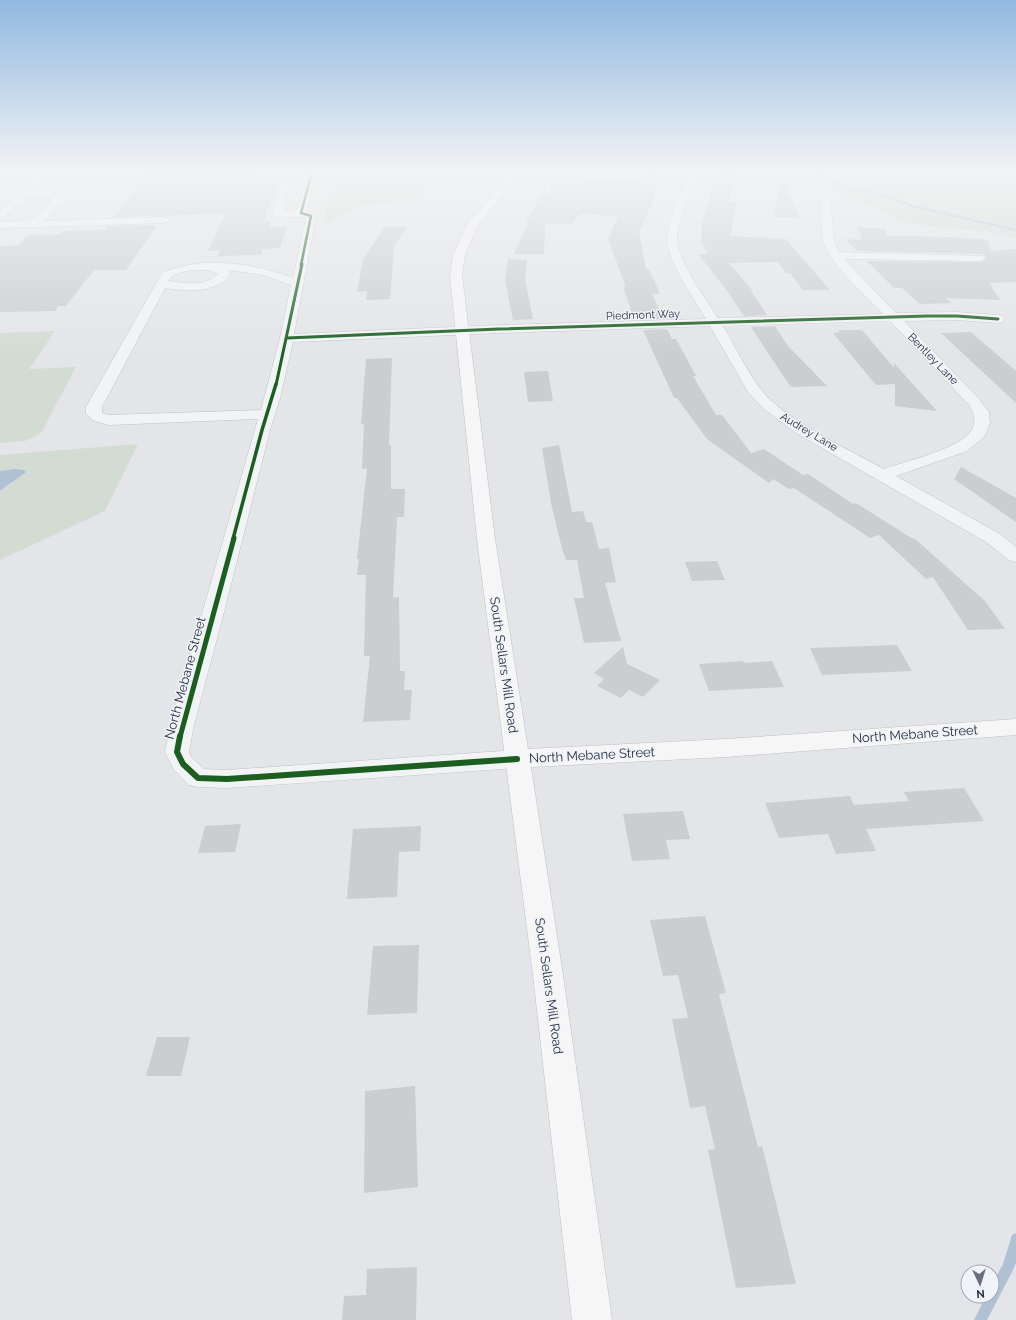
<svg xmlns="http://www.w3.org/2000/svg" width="1016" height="1320" viewBox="0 0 1016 1320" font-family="Raleway,sans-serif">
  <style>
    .green { fill: #d3dcd3 }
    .water { fill: #b0c1d4 }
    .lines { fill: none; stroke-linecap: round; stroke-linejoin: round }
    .stream { fill: #b0c1d4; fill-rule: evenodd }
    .building { fill: #cbcdd0 }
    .minor-casing { stroke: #c1c3c6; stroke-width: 1 }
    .major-casing { stroke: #bec2c6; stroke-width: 1 }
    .minor { fill: #f2f3f5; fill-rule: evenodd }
    .major { fill: #f6f6f7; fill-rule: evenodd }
    .cycleway-far4-casing { stroke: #f0f3f7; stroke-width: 3.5 }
    .cycleway-far3-casing { stroke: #f0f3f7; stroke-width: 4.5 }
    .cycleway-far2-casing { stroke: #f0f3f7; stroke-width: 5.5 }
    .cycleway-far1-casing { stroke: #f0f3f7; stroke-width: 8 }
    .cycleway-casing { stroke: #f0f3f7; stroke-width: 8 }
    .cycleway-far4 { stroke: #1b5e20; stroke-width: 2.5 }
    .cycleway-far3 { stroke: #1b5e20; stroke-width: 3 }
    .cycleway-far2 { stroke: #1b5e20; stroke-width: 3.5 }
    .cycleway-far1 { stroke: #1b5e20; stroke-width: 5 }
    .cycleway { stroke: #1b5e20; stroke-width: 6 }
    .labels { text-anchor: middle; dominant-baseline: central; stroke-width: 3; stroke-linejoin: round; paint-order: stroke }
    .far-street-label { font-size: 11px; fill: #283142; stroke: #f0f3f7 }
    .street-label { font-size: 13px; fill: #283142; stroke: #f0f3f7 }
  </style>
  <rect width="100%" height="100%" fill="#e3e5e8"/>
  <path class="green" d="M 332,172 L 447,172 L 414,201 L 362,205 L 324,226 Z
    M 782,172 L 1016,172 L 1016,239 L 990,232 L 908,224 L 833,188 L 799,185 Z
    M 55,331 L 29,369 L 76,367 L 41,433 L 25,441 L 0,443 L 0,333 Z
    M 138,444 L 105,511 L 0,560 L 0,491 L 11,484 L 14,469 L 0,471 L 0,455 Z"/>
  <path class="water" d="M 14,469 L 24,470 L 26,472 L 0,491 L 0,471 Z"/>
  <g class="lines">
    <path class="stream" d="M 813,172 L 815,172 L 838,184 L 848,187 L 889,196 L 913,205 L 1016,229 L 1016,231 L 911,207 L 887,198 L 846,189 L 836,186 Z
      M 1016,1233 L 1016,1263 L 1013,1270 L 987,1320 L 974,1320 L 986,1296 L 992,1296 L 992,1285 L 1003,1264 L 1012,1235 Z"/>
  </g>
  <path class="building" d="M 148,172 L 262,172 L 259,177 L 280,177 L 264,222 L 271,222 L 269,227 L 287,227 L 280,248 L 263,249 L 261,255 L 218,256 L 220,250 L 208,251 L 225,214 L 114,217 Z
    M 646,172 L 662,172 L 653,201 L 639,232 L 646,269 L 649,269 L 660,294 L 652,294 L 663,319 L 639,319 L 636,313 L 632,313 L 623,287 L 626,287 L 608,239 L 618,216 L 580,214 L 571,225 L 545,223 L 544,254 L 514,254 L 528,222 L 526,221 L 532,213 L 545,184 L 545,196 L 560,176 L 641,181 Z
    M 716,172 L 738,172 L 729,202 L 737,202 L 730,236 L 786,239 L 830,290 L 803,290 L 790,273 L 786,273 L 778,262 L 729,263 L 753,291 L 751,291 L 767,315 L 744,316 L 726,289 L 698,254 L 708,254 L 701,242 L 702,225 Z
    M 782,173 L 799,218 L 773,217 Z
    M 157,225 L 126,270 L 94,270 L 66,306 L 58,306 L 55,311 L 0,312 L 0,246 L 18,245 L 29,235 L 60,234 L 62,231 L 105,230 L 107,226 Z
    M 385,227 L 407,227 L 392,250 L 394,250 L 390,299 L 366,300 L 367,291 L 357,292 L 363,259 Z
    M 857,227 L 885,229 L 886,236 L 952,237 L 988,240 L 991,251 L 1016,249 L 1016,282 L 989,283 L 1000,300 L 945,298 L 952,303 L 920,304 L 902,288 L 894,288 L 867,261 L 979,262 L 984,261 L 986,257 L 983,254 L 857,251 L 845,239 L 860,240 L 860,239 L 862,239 Z
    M 508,259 L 527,260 L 525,280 L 533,319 L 513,320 L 505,280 Z
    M 775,326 L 788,346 L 827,386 L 792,387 L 788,383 L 751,327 Z
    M 667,329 L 672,339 L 676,339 L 696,376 L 693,376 L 716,415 L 722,415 L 751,453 L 764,449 L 803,475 L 808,474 L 853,504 L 856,503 L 913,539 L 914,538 L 985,601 L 1005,629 L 968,630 L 933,577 L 926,579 L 879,535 L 870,538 L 794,488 L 789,489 L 770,477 L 773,479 L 769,483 L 707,439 L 677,398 L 674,398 L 643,330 Z
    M 838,330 L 862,330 L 894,368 L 894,363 L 937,411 L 895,406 L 895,384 L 876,385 L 833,333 L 840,332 Z
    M 971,332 L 1016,371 L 1016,403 L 941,333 Z
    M 392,358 L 389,445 L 391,445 L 391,489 L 405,489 L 404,517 L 397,517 L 393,598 L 399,597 L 400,671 L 405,671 L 404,690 L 412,690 L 410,720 L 363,722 L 370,656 L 364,656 L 366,575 L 357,575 L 359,559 L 357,559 L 367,468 L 362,469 L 364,424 L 361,424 L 366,359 Z
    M 548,371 L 553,401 L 528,402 L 524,372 Z
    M 559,445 L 572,512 L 583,511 L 586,522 L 592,522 L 599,549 L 609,548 L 616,582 L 605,583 L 621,641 L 584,643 L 574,598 L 584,598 L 577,560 L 566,560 L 564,553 L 563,553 L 551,503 L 542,448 Z
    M 961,467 L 1016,498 L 1016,522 L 954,479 Z
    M 717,561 L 725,580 L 692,581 L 685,562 Z
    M 897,645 L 912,671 L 822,675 L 810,648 Z
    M 623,647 L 627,664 L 660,680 L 643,697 L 629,690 L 621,698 L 597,686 L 604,679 L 594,673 Z
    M 743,661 L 744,663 L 772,661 L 784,687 L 709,691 L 699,664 Z
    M 964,788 L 984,821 L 866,829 L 876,851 L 836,854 L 828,834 L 779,838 L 765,803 L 850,796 L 854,805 L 909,801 L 904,792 Z
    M 683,811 L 690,839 L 666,840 L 670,859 L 632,861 L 623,814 Z
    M 241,824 L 235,852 L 198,853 L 205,826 Z
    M 421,826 L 420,851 L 399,852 L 397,897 L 347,899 L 353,829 Z
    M 705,916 L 726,993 L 719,994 L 758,1147 L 762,1146 L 796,1284 L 736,1288 L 708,1150 L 715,1149 L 705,1106 L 690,1108 L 672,1019 L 688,1018 L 678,975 L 663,976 L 650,920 Z
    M 419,945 L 417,1013 L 367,1015 L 373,946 Z
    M 157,1037 L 190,1037 L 181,1076 L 146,1076 Z
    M 415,1086 L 418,1187 L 364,1193 L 365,1091 Z
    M 417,1267 L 416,1320 L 342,1320 L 344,1296 L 366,1295 L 367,1269 Z"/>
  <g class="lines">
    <defs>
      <path id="minor" d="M 44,172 L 53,172 L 35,189 L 55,193 L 63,199 L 44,221 L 165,217 L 170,220 L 165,223 L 0,228 L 0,222 C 29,221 33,223 53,199 L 43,196 L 29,195 L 4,217 L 0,218 L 0,210 Z
        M 286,172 L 294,172 L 283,211 L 297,210 L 308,172 L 316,172 L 306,211 L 315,214 L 316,216 L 294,334 L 499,325 L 706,319 C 694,299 667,260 667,239 C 666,225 683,186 689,172 L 697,172 C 692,188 678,221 677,237 C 676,259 706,299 718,318 L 883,314 C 869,299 831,264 826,248 C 820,234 822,217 821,202 L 826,199 L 831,202 L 833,236 L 838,252 L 983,256 L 985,258 L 983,260 L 979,261 L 844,259 L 896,313 L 957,312 L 998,315 L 1003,316 L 1004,319 L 1003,322 L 998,323 L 957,320 L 904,321 L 979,399 L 989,412 L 990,423 L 984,437 L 967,451 L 896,476 L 1000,534 L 1016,547 L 1016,562 L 1009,560 L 986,542 L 796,433 L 764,409 L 748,392 L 710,326 L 499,333 L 293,342 L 280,398 L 270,430 L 224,612 L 194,725 L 189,752 L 192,758 L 204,769 L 227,770 L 517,750 L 526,753 L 529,759 L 526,765 L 517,768 L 227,788 L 198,787 L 189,785 L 174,770 L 165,752 L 170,725 L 258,419 L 109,425 L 94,421 L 86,414 L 86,407 L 162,273 C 203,255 253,263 293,278 L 306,218 C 296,215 279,221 272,214 ZM 209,270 L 218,274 C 206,287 184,283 168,281 C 175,269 197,270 209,270 ZM 228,270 L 263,275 L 291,285 L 280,338 L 261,410 L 109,415 L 102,413 L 102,407 L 165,288 C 185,291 216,294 230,275 ZM 890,321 L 969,405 C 974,413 977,422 971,431 C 961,448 904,462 884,469 C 848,449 782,419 759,387 C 745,368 735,346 723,326 Z"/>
      <path id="major" d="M 514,172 L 522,172 L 478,224 L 465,255 L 462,276 L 495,539 L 528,749 L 726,739 L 1016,719 L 1016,735 L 726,757 L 531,767 L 563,975 L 612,1320 L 572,1320 L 533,975 L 477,539 L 450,276 L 453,255 L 468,223 Z"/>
    </defs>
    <use href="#minor" class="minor-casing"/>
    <use href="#major" class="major-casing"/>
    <use href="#minor" class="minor"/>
    <use href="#major" class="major"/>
    <defs>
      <path id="cycleway-far4" d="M 301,265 L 311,216 L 301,213 L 312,172"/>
      <path id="cycleway-far3" d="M 287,338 L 499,329 L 927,316 L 957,316 L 998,319
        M 276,385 L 302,264"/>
      <path id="cycleway-far2" d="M 233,539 L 262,430 L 276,384"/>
      <path id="cycleway-far1" d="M 180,737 L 234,538"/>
      <path id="cycleway" d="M 180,736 L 177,752 L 183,764 L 198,778 L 227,779 L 517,759"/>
    </defs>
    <use href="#cycleway-far4" class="cycleway-far4-casing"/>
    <use href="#cycleway-far3" class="cycleway-far3-casing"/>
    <use href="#cycleway-far2" class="cycleway-far2-casing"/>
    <use href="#cycleway-far1" class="cycleway-far1-casing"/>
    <use href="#cycleway" class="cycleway-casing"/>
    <use href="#cycleway-far4" class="cycleway-far4"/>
    <use href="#cycleway-far3" class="cycleway-far3"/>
    <use href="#cycleway-far2" class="cycleway-far2"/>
    <use href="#cycleway-far1" class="cycleway-far1"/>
    <use href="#cycleway" class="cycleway"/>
  </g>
  <linearGradient id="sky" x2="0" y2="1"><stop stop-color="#91b9e0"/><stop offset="0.48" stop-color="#f2f3f5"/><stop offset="1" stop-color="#f2f3f5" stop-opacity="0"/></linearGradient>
  <rect width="1016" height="356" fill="url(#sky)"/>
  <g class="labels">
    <g class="far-street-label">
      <text transform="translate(643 315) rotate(-2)">Piedmont Way</text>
      <text transform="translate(933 359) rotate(46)">Bentley Lane</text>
      <text transform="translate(809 432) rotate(31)">Audrey Lane</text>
    </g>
    <g class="street-label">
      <text transform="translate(504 665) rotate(82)">South Sellars Mill Road</text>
      <text transform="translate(185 678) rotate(-75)">North Mebane Street</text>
      <text transform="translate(915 734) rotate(-4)">North Mebane Street</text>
      <text transform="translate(592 755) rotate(-3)">North Mebane Street</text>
      <text transform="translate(549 986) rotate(82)">South Sellars Mill Road</text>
    </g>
  </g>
  <g transform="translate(980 1284) rotate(176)"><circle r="19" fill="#f0f3f7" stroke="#a0a5af"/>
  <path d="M0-3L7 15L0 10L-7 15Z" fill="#69707c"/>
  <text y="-6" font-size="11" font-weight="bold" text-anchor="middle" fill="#283142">N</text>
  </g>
</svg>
